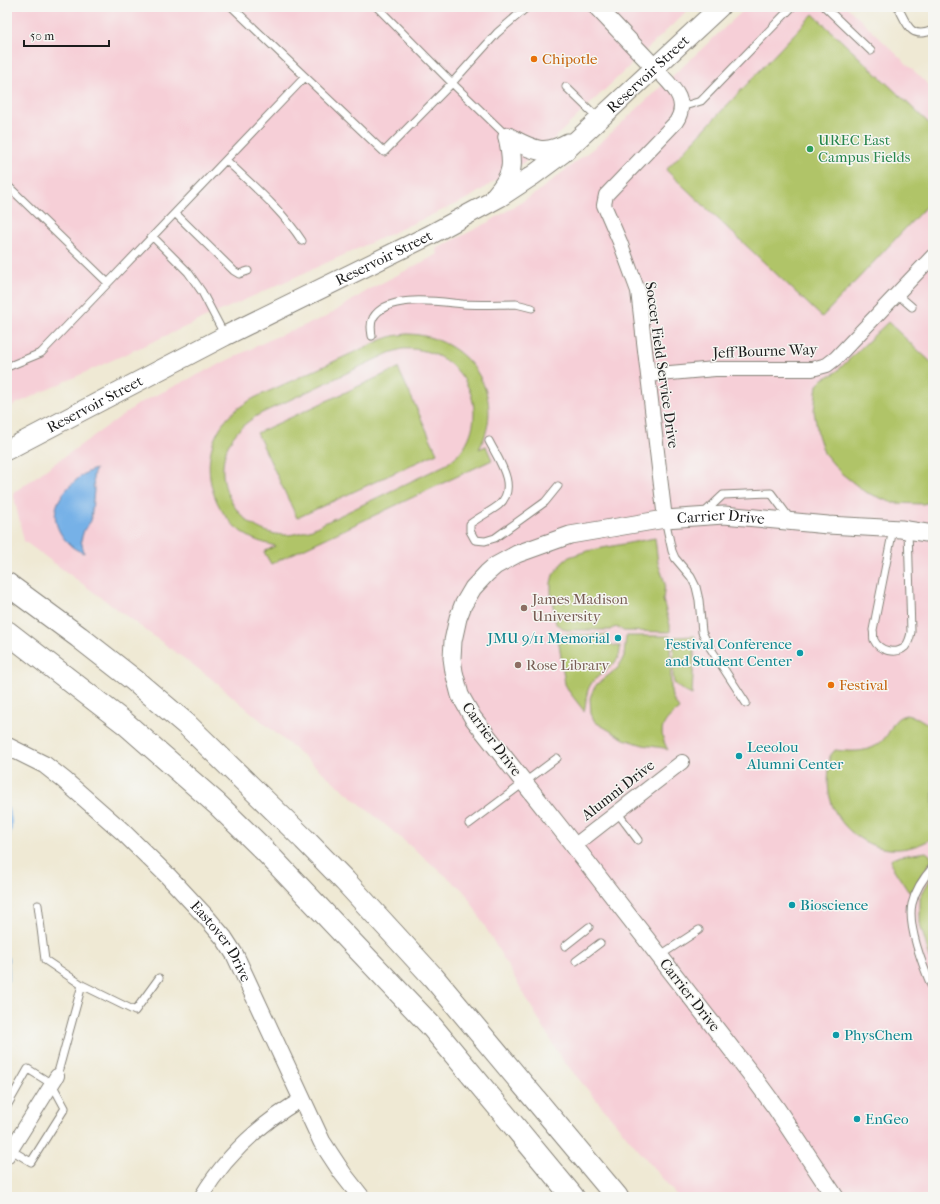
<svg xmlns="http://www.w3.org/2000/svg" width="940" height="1204" viewBox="0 0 940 1204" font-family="'IM FELL French Canon',serif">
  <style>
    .built { fill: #f6cfd7 }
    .green { fill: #b0c468; stroke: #667042; fill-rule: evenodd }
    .water { fill: #76b1e7; stroke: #496682 }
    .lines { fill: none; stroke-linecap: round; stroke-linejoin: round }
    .stream { stroke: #76b1e7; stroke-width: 3.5 }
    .service-casing { stroke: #868278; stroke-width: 9 }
    .minor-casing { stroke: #868278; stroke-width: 16 }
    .tertiary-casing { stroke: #868278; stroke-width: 19 }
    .secondary-casing { stroke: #868278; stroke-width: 21 }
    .motorway-casing { stroke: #868278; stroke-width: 24 }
    .service { stroke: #fff; stroke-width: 7 }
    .minor { stroke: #fff; stroke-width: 14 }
    .tertiary { stroke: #fff; stroke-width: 17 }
    .secondary { stroke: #fff; stroke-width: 19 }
    .motorway { stroke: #fff; stroke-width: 22 }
    .food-dot { fill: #e8710a; stroke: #f6f6f2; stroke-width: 1.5 }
    .leisure-dot { fill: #2e9e5b; stroke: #f6f6f2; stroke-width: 1.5 }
    .education-dot { fill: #8d6e63; stroke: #f6f6f2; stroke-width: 1.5 }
    .culture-dot { fill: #0f9aa8; stroke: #f6f6f2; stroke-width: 1.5 }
    .labels { text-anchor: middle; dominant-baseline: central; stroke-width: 3; stroke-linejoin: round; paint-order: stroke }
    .food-label { font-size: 15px; fill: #c56008; stroke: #f6f6f2; text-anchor: start }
    .street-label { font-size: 15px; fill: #1c1c1c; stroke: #f6f6f2 }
    .leisure-label { font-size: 15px; fill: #27864d; stroke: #f6f6f2; text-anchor: start }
    .education-label { font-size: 15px; fill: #785e54; stroke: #f6f6f2; text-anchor: start }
    .culture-label { font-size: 15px; fill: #0d838f; stroke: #f6f6f2; text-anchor: start }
  </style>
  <rect width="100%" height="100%" fill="#f6f6f2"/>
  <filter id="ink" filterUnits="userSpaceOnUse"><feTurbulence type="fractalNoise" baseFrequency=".025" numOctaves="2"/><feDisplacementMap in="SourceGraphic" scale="8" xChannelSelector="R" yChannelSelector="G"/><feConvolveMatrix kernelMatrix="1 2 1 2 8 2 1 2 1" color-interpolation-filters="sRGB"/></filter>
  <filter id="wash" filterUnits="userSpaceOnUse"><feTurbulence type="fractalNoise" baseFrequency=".012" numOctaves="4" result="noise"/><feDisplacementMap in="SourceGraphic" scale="16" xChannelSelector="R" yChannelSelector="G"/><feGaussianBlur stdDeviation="0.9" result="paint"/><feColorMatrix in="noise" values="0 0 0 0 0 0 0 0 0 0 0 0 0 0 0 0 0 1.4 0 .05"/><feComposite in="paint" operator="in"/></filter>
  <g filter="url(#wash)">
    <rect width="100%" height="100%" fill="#efe9d4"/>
    <path class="built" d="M 7,7 L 691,7 L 541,151 L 469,198 L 7,408 Z
      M 747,7 L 847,7 L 933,89 L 933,1197 L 678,1197 L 561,1058 L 465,892 L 208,676 L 24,541 L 13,493 L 140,403 L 273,338 L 326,317 L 370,289 L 438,254 L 436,249 L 487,223 L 536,193 L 600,143 Z"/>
    <path class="green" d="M 813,14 L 933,127 L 933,199 L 822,317 L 666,170 Z
      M 888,322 L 933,364 L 933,501 L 923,504 L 893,503 L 865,492 L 841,473 L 824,453 L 818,435 L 814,411 L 817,385 L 823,379 L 835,373 Z
      M 407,334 C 467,335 509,395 479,449 L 486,446 L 492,460 L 271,564 L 264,552 L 275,546 C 265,543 255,541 246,535 C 211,513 198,464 220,428 C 228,415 240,406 254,398 L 381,340 L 393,336 ZM 402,349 C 455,345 493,401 464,447 C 459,454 453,459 447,464 L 312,529 C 304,532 296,534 288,535 C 244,536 211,489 227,448 C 234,432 246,422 260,414 L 389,353 Z
      M 398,368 L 437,453 L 297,518 L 257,433 Z
      M 655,538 L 658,563 L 665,583 L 663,600 L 670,625 L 670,632 L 623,631 C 619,627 615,626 610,630 L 566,630 L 556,624 L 551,593 L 551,583 L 553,575 L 562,563 L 569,557 L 587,551 Z
      M 566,634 L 607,635 C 608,643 612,647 620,646 C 622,666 600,671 591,684 C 585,693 587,702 584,711 L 570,693 L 565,684 L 558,637 Z
      M 626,636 L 670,636 L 671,690 L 672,697 L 679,709 C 662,722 657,730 668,750 L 664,748 L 643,745 L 624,739 L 595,722 L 591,714 L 590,698 L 593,690 L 597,684 L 618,668 L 624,656 Z
      M 695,636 L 692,695 L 682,690 L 674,683 L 673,676 L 674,637 Z
      M 906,715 L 918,718 L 933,727 L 933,838 C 904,855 874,853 849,830 C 841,822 834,813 831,801 C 826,786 829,771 830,756 L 835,750 C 852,752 871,753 883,740 C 893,730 891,718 906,715 Z
      M 926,852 L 930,855 L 932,860 L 919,879 L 914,891 L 912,892 L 908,891 L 891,865 L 891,860 L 894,857 Z
      M 933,874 L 933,968 L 920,924 L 920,897 Z"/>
    <path class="water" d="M 96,469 L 93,475 L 94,490 L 91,521 L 84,530 L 81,540 L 84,553 C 79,551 74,549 70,545 C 49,525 51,502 73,483 C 81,476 85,472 96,469 Z"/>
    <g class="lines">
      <path class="stream" d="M 7,809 C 12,821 11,829 7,840
        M 7,958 L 8,975 L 7,980"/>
    </g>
  </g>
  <g filter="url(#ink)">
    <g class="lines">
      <defs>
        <path id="service" d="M 232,7 L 384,152 L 452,83 L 508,137
          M 377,7 L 452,83 L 497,33 L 527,7
          M 825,7 L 871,51
          M 898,7 C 907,24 910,40 933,30
          M 566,87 L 599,119
          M 681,107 L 701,101 L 792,7
          M 226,160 C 252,185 282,210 302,241
          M 7,185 L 108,283 L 305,77
          M 175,213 L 234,271 L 239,274 L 248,271
          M 153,237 L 188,272 L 202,292 L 225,336
          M 897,294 L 912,307
          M 372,336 C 371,330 370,324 373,318 C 387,293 440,302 463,304 C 481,305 499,304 516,304 L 532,308
          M 7,367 L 41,353 L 108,283
          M 489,441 C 498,459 519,487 499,505 C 490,512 479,517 470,524 L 470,531 L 475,540 L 485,541 L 495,538 L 545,502 L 558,486
          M 703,514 L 723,495 L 771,493 L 791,520
          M 665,519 L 672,551 L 675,558 L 691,577 L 696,587 L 699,600 L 702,632 L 709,646 L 746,703
          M 893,529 L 873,630 C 874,633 873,637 874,640 C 879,651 896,655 905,647 C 909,642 910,638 911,632 L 908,530
          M 617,812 L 638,840
          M 469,824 L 557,758
          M 933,867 C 924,877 915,891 912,904 C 907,926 924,969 933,990
          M 38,905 L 45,960 L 82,985 L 57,1076
          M 565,946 L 589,927
          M 659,956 L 699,930
          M 576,961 L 600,943
          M 82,985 L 135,1011 L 159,978
          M 7,1106 L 28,1069 L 52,1084 L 65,1108 L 31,1162 L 11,1150"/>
        <path id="minor" d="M 655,68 C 669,84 691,99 676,122 L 606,195 L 604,205 L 620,242 L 638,291 L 665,519
          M 648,375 L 715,369 L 812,369 L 827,365 L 836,358 L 933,256
          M 574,846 L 682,762
          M 7,1156 L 57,1076
          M 201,1197 C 225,1157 261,1123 302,1099"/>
        <g id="tertiary">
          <path d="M 597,7 L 655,68"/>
          <path id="s1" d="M 7,746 L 45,765 L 64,780 L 122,831 L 168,876 L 207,918 L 224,938 L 235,955 L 322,1142 L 343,1174 L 361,1197"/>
          <path id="s2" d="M 835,1197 L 776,1108 L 754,1078 L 561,829 L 473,718 L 460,695 L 454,672 L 452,658 L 453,641 L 458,618 L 463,605 L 473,588 L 487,573 L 495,566 L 517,554 L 570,535 L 665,519 L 724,515 L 828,525 L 901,529 L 933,534"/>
        </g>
        <g id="secondary">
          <path d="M 508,137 C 531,149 543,157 568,143"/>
          <path d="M 495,196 C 514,175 514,164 508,137"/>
          <path id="s3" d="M 7,450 L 225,336 L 428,236 L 500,197 L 532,176 L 563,153 L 720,7"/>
        </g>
        <path id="motorway" d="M 7,584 L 79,637 L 134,680 L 186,724 L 304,839 L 345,881 L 433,977 L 617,1197
          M 7,632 L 126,724 L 217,804 L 265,851 L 432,1027 L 573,1197"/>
      </defs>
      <use href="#service" class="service-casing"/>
      <use href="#minor" class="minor-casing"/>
      <use href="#tertiary" class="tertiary-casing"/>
      <use href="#secondary" class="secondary-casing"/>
      <use href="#motorway" class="motorway-casing"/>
      <use href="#service" class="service"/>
      <use href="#minor" class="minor"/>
      <use href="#tertiary" class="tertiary"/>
      <use href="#secondary" class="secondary"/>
      <use href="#motorway" class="motorway"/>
    </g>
  </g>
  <g class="food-dot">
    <circle cx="534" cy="59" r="4"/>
    <circle cx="831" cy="685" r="4"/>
  </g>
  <circle class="leisure-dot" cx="810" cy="149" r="4"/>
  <g class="education-dot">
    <circle cx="524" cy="608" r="4"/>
    <circle cx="518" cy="665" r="4"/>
  </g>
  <g class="culture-dot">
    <circle cx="618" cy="638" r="4"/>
    <circle cx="800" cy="653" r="4"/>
    <circle cx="739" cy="756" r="4"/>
    <circle cx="792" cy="905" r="4"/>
    <circle cx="836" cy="1035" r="4"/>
    <circle cx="857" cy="1119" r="4"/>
  </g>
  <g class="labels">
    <g class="food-label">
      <text x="542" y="59">Chipotle</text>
      <text x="839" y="685">Festival</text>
    </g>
    <g class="street-label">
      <text stroke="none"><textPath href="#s3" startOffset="747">Reservoir Street</textPath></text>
      <text stroke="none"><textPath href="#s3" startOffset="423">Reservoir Street</textPath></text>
      <text transform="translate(765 351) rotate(-2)">Jeff Bourne Way</text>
      <text transform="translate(662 365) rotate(82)">Soccer Field Service Drive</text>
      <text stroke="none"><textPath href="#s3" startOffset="99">Reservoir Street</textPath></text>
      <text stroke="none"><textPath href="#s2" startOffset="1004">Carrier Drive</textPath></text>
      <text transform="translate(492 739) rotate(53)">Carrier Drive</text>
      <text transform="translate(618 790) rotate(-38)">Alumni Drive</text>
      <text stroke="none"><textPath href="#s1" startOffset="293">Eastover Drive</textPath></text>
      <text transform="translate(690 995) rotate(52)">Carrier Drive</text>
    </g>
    <g class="leisure-label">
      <text x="818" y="140">UREC East<tspan x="818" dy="17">Campus Fields</tspan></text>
    </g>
    <g class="education-label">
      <text x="532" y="599">James Madison<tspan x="532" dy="17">University</tspan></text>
      <text x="526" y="665">Rose Library</text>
    </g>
    <g class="culture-label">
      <text x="610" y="638" text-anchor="end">JMU 9/11 Memorial</text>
      <text x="792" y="644" text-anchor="end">Festival Conference<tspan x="792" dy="17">and Student Center</tspan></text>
      <text x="747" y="747">Leeolou<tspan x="747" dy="17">Alumni Center</tspan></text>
      <text x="800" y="905">Bioscience</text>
      <text x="844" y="1035">PhysChem</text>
      <text x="865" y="1119">EnGeo</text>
    </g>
  </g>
  <rect width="940" height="1204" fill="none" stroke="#f6f6f2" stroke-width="24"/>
  <path d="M24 40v6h85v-6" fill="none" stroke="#1c1c1c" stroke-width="2"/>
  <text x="30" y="40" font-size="12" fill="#1c1c1c" stroke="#f6f6f2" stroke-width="3" paint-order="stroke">50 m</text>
</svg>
